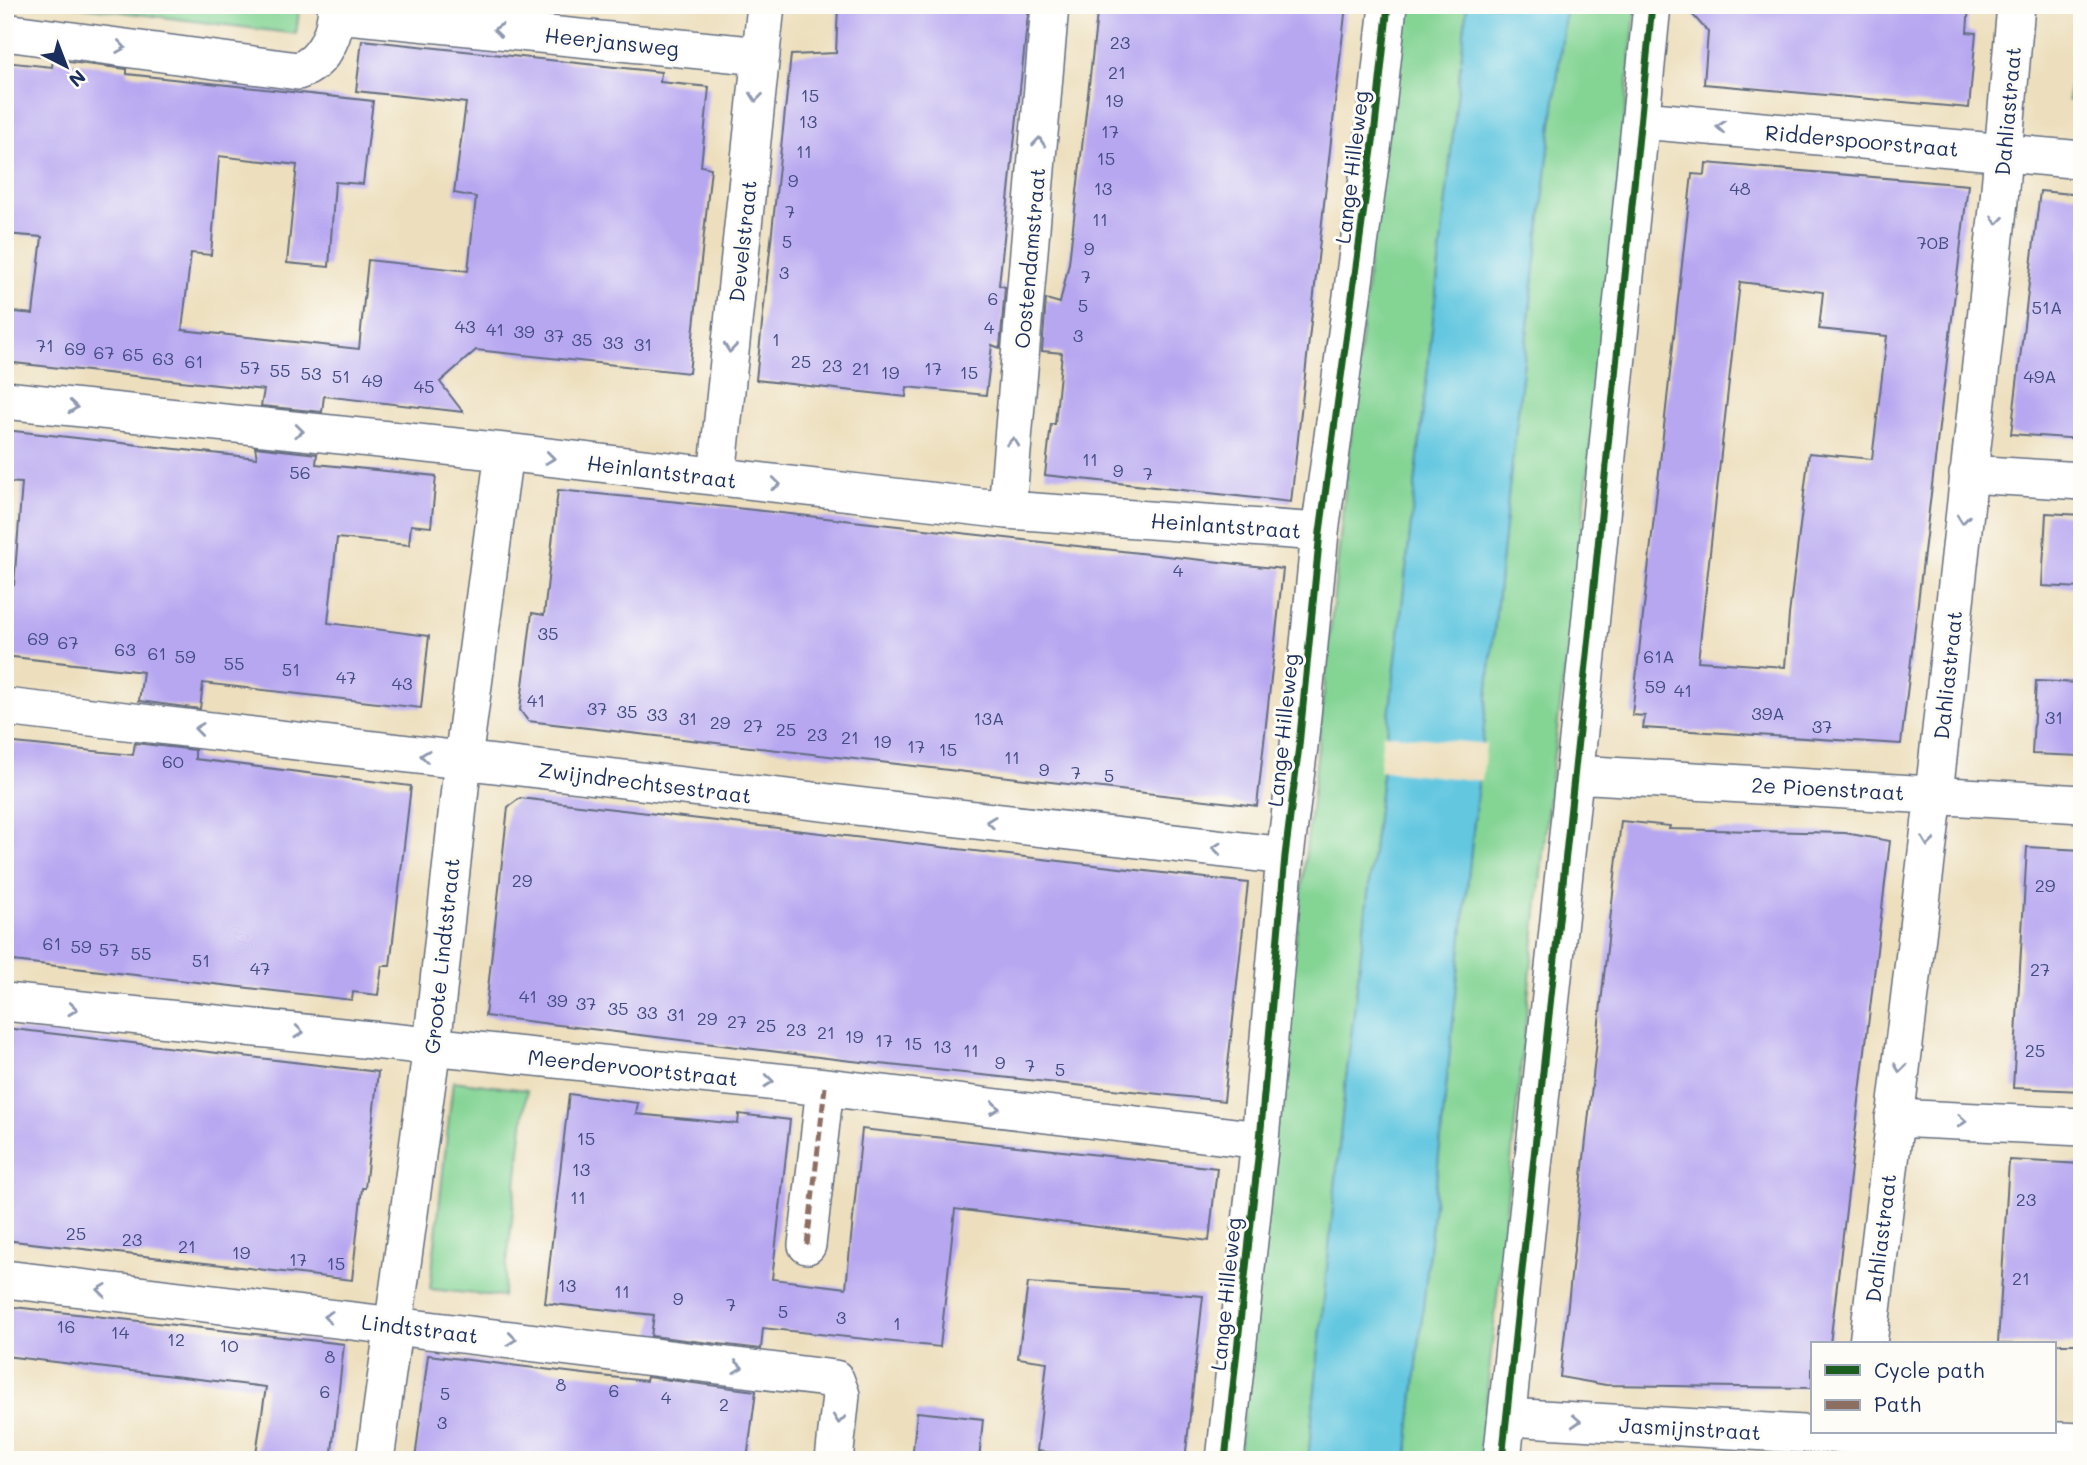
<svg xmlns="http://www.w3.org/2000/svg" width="2087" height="1465" viewBox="0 0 2087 1465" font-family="Mali,sans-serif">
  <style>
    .green { fill: #84d494; stroke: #508279; stroke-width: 2 }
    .water { fill: #63c7e0; stroke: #3f7b9f; stroke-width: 2 }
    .pier { fill: #eddfbd }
    .building { fill: #b7a7f1; fill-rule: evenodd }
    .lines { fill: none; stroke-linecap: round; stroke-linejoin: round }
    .street-casing { stroke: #646d7f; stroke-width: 40 }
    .street { stroke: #fff; stroke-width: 37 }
    .quiet { stroke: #8d6e63; stroke-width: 5; stroke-dasharray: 10 5; stroke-linecap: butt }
    .cycleway-casing { stroke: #fdfcf7; stroke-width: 11 }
    .cycleway { stroke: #1b5e20; stroke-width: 7 }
    .oneway { stroke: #8d97ae }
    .labels { text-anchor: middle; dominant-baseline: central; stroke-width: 6; stroke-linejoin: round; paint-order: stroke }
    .number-label { font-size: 18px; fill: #424d83 }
    .street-label { font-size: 21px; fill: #1b2f5e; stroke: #fdfcf7 }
  </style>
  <rect width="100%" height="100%" fill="#fdfcf7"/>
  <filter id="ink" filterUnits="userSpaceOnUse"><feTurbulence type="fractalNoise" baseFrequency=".0143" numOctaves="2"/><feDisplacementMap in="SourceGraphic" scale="14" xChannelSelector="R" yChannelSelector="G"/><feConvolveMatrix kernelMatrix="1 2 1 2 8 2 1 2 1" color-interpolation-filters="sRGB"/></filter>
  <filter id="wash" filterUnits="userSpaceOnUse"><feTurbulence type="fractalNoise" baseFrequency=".00686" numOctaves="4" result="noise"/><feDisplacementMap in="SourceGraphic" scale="28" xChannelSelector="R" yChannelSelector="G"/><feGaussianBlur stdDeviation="1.57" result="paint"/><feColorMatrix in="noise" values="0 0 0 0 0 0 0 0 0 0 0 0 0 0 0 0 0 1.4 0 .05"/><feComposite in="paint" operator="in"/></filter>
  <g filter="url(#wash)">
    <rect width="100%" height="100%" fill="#eddfbd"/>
    <path class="green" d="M 66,5 L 300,5 L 296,34 Z
      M 1396,5 L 1467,5 L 1400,625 L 1345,1087 L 1308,1460 L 1238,1460 L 1268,1167 L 1315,775 Z
      M 1566,5 L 1636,5 L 1579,559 L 1551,777 L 1480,1460 L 1407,1460 L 1509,488 Z
      M 2080,5 L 2082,101 L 2068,100 Z
      M 453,1081 L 527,1090 L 503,1297 L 430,1289 Z"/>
    <path class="water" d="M 1467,5 L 1566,5 L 1509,488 L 1407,1460 L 1308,1460 L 1345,1087 L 1400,625 Z"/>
    <path class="pier" d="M 1383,734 L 1486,744 L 1482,781 L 1379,770 Z"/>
    <g id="blocks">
      <path class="building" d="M 838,5 L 1029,5 L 999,285 L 1005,287 L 1000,348 L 992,345 L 986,395 L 907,387 L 906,397 L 756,380 L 791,55 L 836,53 Z
        M 1098,5 L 1346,5 L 1291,502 L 1045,475 L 1051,424 L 1055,424 L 1062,353 L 1042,351 L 1046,299 L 1060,303 L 1069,263 Z
        M 1684,5 L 1969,5 L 1967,32 L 1976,33 L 1969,108 L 1704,84 L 1708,32 Z
        M 362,40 L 661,72 L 660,82 L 709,87 L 701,166 L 711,168 L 689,373 L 476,350 L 440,382 L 463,412 L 324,396 L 322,412 L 261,406 L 264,390 L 5,362 L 5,311 L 33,314 L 42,237 L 5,234 L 5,62 L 52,67 L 53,60 L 127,69 L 127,74 L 373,101 L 363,184 L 335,182 L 329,267 L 287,263 L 297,165 L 219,156 L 211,255 L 191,253 L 182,330 L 359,349 L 368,260 L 468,271 L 476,197 L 454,193 L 466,103 L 356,91 Z
        M 1706,163 L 1968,185 L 1901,744 L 1643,728 L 1645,716 L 1632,715 L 1692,174 L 1705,175 ZM 1740,282 L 1823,292 L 1819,329 L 1887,336 L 1872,459 L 1809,453 L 1789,615 L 1785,667 L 1698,661 Z
        M 2040,191 L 2082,195 L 2082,439 L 2011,434 Z
        M 5,430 L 257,458 L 255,447 L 317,454 L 316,464 L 436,476 L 431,527 L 411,525 L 409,545 L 337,538 L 328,623 L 429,636 L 421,708 L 203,683 L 200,709 L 139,701 L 143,672 L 5,656 L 5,584 L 14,585 L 22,483 L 5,482 Z
        M 558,490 L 709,505 L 1283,569 L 1257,806 L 528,721 L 520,710 L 532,613 L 544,615 Z
        M 2046,513 L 2082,515 L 2082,588 L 2042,586 Z
        M 2036,681 L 2082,683 L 2082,756 L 2032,754 Z
        M 5,742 L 133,755 L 135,743 L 195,750 L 195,759 L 411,786 L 390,966 L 382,966 L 378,995 L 353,992 L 352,1000 L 5,960 Z
        M 520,798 L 1248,883 L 1224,1101 L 843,1060 L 485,1016 L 508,807 Z
        M 1621,821 L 1670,826 L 1669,829 L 1845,833 L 1890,841 L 1830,1344 L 1812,1344 L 1812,1388 L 1606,1385 L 1560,1377 Z
        M 2027,847 L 2082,850 L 2082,1091 L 2013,1088 Z
        M 5,1028 L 378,1072 L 365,1188 L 362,1188 L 352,1280 L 5,1240 Z
        M 569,1094 L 638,1103 L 636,1114 L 738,1124 L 739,1114 L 790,1120 L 772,1279 L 846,1288 L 862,1129 L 1217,1168 L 1209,1241 L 955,1209 L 940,1347 L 763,1328 L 761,1349 L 651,1336 L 654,1315 L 545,1303 Z
        M 2009,1160 L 2082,1164 L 2082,1344 L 1998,1344 Z
        M 1028,1283 L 1203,1296 L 1185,1460 L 1057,1460 L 1057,1453 L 1037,1451 L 1047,1362 L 1018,1358 Z
        M 5,1306 L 344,1344 L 331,1460 L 255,1460 L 266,1387 L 5,1356 Z
        M 428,1355 L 592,1375 L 646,1381 L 647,1377 L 756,1391 L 747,1460 L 415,1460 Z
        M 917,1412 L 983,1419 L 979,1460 L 912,1460 Z"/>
    </g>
  </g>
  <g filter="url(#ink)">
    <use href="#blocks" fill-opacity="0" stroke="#646d7f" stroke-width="2"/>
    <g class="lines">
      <defs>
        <path id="street" d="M 337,14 L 761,56
          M 5,32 L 298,71 C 325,62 336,32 337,5
          M 1642,120 L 2082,160
          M 5,400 L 504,452 L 1007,510 L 1320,532
          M 1968,474 L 2082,481
          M 717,477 L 766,5
          M 1007,510 L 1050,5
          M 5,707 L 1285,856
          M 1575,774 L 2082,804
          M 5,1002 L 825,1087 L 1260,1140
          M 1894,1118 L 2082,1127
          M 807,1245 L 825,1087
          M 5,1279 L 835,1379 L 841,1395 L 834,1460
          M 1868,1344 L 1934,794 L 1999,200 L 2016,5
          M 1508,1417 L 1803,1434 L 1919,1435 L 2082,1442
          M 375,1460 L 432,1046 L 463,760 L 504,452
          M 1225,1460 L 1260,1140 L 1285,856 L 1299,746 L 1320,532 L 1375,127 L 1388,5
          M 1502,1460 L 1589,636 L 1652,5"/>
      </defs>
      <use href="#street" class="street-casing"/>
      <use href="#street" class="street"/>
      <path class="quiet" d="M 807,1245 L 825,1087"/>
      <defs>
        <path id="cycleway" d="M 1225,1460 L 1260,1140 L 1285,856 L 1299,746 L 1320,532 L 1375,127 L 1388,5
          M 1502,1460 L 1589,636 L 1652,5"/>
      </defs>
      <use href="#cycleway" class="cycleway-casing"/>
      <use href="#cycleway" class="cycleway"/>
    </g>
    <defs><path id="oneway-chevron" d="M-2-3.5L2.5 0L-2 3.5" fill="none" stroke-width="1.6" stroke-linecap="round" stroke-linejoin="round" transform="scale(1.75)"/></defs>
    <g class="oneway">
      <use href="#oneway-chevron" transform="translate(498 30) rotate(-174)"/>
      <use href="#oneway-chevron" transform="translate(121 47) rotate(8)"/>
      <use href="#oneway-chevron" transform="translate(756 97) rotate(96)"/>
      <use href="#oneway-chevron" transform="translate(1721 127) rotate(-175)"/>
      <use href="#oneway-chevron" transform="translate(1039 142) rotate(-85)"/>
      <use href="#oneway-chevron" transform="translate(1997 220) rotate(96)"/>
      <use href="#oneway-chevron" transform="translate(730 348) rotate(96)"/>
      <use href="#oneway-chevron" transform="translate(73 407) rotate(6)"/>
      <use href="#oneway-chevron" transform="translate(299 431) rotate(6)"/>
      <use href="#oneway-chevron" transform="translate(1013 442) rotate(-85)"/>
      <use href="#oneway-chevron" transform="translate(550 458) rotate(7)"/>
      <use href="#oneway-chevron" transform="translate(776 484) rotate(6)"/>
      <use href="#oneway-chevron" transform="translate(1963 519) rotate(96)"/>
      <use href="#oneway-chevron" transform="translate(199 729) rotate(-173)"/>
      <use href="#oneway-chevron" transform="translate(425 756) rotate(-173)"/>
      <use href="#oneway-chevron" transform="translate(991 822) rotate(-173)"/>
      <use href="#oneway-chevron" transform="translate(1928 842) rotate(97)"/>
      <use href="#oneway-chevron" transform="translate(1217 848) rotate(-173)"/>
      <use href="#oneway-chevron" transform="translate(73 1009) rotate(6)"/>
      <use href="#oneway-chevron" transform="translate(299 1032) rotate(6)"/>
      <use href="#oneway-chevron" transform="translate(1900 1068) rotate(97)"/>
      <use href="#oneway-chevron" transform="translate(769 1081) rotate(6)"/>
      <use href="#oneway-chevron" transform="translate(995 1108) rotate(7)"/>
      <use href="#oneway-chevron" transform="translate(1962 1121) rotate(3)"/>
      <use href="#oneway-chevron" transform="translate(102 1290) rotate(-173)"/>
      <use href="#oneway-chevron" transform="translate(328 1317) rotate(-173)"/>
      <use href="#oneway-chevron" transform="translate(512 1339) rotate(7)"/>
      <use href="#oneway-chevron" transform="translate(738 1367) rotate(7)"/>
      <use href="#oneway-chevron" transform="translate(839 1419) rotate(96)"/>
      <use href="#oneway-chevron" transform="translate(1576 1421) rotate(3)"/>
    </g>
  </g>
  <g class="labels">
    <g class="number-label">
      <text x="1120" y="42">23</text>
      <text x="1117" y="72">21</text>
      <text x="810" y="95">15</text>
      <text x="1114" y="100">19</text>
      <text x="808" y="121">13</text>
      <text x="1110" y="131">17</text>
      <text x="804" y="151">11</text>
      <text x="1106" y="158">15</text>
      <text x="793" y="180">9</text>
      <text x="1103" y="188">13</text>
      <text x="1740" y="188">48</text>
      <text x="790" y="211">7</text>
      <text x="1100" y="219">11</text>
      <text x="787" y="241">5</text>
      <text x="1933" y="242">70B</text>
      <text x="1089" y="248">9</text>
      <text x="784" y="272">3</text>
      <text x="1086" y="276">7</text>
      <text x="993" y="298">6</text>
      <text x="1083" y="305">5</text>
      <text x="2047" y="307">51A</text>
      <text x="465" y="326">43</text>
      <text x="989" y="327">4</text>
      <text x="495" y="329">41</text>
      <text x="524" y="331">39</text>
      <text x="554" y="335">37</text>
      <text x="1078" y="335">3</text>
      <text x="582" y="339">35</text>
      <text x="776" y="339">1</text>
      <text x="613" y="342">33</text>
      <text x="643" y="344">31</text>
      <text x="45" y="345">71</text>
      <text x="75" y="348">69</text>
      <text x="104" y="352">67</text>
      <text x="133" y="354">65</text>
      <text x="163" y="358">63</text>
      <text x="194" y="361">61</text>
      <text x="801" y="361">25</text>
      <text x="832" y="365">23</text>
      <text x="250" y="367">57</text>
      <text x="861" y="368">21</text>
      <text x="933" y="368">17</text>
      <text x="280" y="370">55</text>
      <text x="890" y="372">19</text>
      <text x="969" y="372">15</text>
      <text x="311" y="373">53</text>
      <text x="341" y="376">51</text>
      <text x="2040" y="376">49A</text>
      <text x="372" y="380">49</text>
      <text x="424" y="386">45</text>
      <text x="1090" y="459">11</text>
      <text x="1118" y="470">9</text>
      <text x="300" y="472">56</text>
      <text x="1148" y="473">7</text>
      <text x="1178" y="570">4</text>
      <text x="548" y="633">35</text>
      <text x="38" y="638">69</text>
      <text x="68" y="642">67</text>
      <text x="125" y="649">63</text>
      <text x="157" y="653">61</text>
      <text x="185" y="656">59</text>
      <text x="1659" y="656">61A</text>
      <text x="234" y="663">55</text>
      <text x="291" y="669">51</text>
      <text x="346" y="677">47</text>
      <text x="402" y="683">43</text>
      <text x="1655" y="686">59</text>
      <text x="1683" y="690">41</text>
      <text x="536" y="700">41</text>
      <text x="597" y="708">37</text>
      <text x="627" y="711">35</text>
      <text x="1768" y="713">39A</text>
      <text x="657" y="714">33</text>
      <text x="2054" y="717">31</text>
      <text x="688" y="718">31</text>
      <text x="989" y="718">13A</text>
      <text x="720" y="722">29</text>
      <text x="753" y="725">27</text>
      <text x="1822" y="726">37</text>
      <text x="786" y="729">25</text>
      <text x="817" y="734">23</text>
      <text x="850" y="737">21</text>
      <text x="882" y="741">19</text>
      <text x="916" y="746">17</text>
      <text x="948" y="749">15</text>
      <text x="1012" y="757">11</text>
      <text x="173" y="761">60</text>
      <text x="1044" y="769">9</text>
      <text x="1076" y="772">7</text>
      <text x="1109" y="775">5</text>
      <text x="522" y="880">29</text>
      <text x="2045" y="885">29</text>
      <text x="52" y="943">61</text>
      <text x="81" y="946">59</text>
      <text x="109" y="949">57</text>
      <text x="141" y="953">55</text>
      <text x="201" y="960">51</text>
      <text x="260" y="968">47</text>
      <text x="2040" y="969">27</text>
      <text x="528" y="996">41</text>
      <text x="557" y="1000">39</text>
      <text x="586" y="1003">37</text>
      <text x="618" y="1008">35</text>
      <text x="647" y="1012">33</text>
      <text x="676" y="1014">31</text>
      <text x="707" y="1018">29</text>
      <text x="737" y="1021">27</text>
      <text x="766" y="1025">25</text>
      <text x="796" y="1029">23</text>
      <text x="826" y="1032">21</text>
      <text x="854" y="1036">19</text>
      <text x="884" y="1040">17</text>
      <text x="913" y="1043">15</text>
      <text x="942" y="1046">13</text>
      <text x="971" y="1050">11</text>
      <text x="2035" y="1050">25</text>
      <text x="1000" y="1062">9</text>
      <text x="1030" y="1065">7</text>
      <text x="1060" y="1069">5</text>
      <text x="586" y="1138">15</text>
      <text x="581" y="1169">13</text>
      <text x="578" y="1197">11</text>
      <text x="2026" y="1199">23</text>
      <text x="76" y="1233">25</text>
      <text x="132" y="1239">23</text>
      <text x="187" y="1246">21</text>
      <text x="241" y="1252">19</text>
      <text x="298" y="1259">17</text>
      <text x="336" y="1263">15</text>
      <text x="2021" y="1278">21</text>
      <text x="567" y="1285">13</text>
      <text x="622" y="1291">11</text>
      <text x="678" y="1298">9</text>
      <text x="731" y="1304">7</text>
      <text x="783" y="1311">5</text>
      <text x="841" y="1317">3</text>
      <text x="897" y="1323">1</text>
      <text x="66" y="1326">16</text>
      <text x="120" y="1332">14</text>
      <text x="176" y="1339">12</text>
      <text x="229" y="1345">10</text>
      <text x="330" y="1356">8</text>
      <text x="561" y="1384">8</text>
      <text x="614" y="1390">6</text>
      <text x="325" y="1391">6</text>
      <text x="445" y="1393">5</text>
      <text x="666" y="1397">4</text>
      <text x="724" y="1404">2</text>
      <text x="442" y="1422">3</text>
    </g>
    <g class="street-label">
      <text transform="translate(612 41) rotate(6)">Heerjansweg</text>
      <text transform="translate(2007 111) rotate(-85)">Dahliastraat</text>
      <text transform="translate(1862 140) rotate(5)">Ridderspoorstraat</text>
      <text transform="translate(1351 167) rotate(-83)">Lange Hilleweg</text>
      <text transform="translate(742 241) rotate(-84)">Develstraat</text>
      <text transform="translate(1029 258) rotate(-85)">Oostendamstraat</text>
      <text transform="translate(662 471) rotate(7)">Heinlantstraat</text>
      <text transform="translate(1226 525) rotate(4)">Heinlantstraat</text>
      <text transform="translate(1947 675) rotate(-84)">Dahliastraat</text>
      <text transform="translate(1282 730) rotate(-84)">Lange Hilleweg</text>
      <text transform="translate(645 782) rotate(7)">Zwijndrechtsestraat</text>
      <text transform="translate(1828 788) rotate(3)">2e Pioenstraat</text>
      <text transform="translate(441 956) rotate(-84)">Groote Lindtstraat</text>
      <text transform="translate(633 1067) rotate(6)">Meerdervoortstraat</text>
      <text transform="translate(1880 1238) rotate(-83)">Dahliastraat</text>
      <text transform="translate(1225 1294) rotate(-84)">Lange Hilleweg</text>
      <text transform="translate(420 1328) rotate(7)">Lindtstraat</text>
      <text transform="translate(1690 1428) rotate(3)">Jasmijnstraat</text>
    </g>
  </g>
  <rect width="2087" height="1465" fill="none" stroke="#fdfcf7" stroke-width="28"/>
  <rect x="1811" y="1342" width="245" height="91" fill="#fdfcf7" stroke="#a3aaba" stroke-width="2"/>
  <rect x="1825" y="1365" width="35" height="10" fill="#1b5e20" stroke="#a3aaba" stroke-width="2"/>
  <text x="1874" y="1378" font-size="21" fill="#1b2f5e">Cycle path</text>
  <rect x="1825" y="1400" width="35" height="10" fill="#8d6e63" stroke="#a3aaba" stroke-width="2"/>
  <text x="1874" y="1412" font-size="21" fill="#1b2f5e">Path</text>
  <g transform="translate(66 66) rotate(138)" stroke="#fdfcf7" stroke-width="5" paint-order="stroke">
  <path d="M0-5L12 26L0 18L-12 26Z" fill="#1b2f5e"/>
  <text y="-10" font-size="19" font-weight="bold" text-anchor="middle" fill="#1b2f5e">N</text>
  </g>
</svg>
